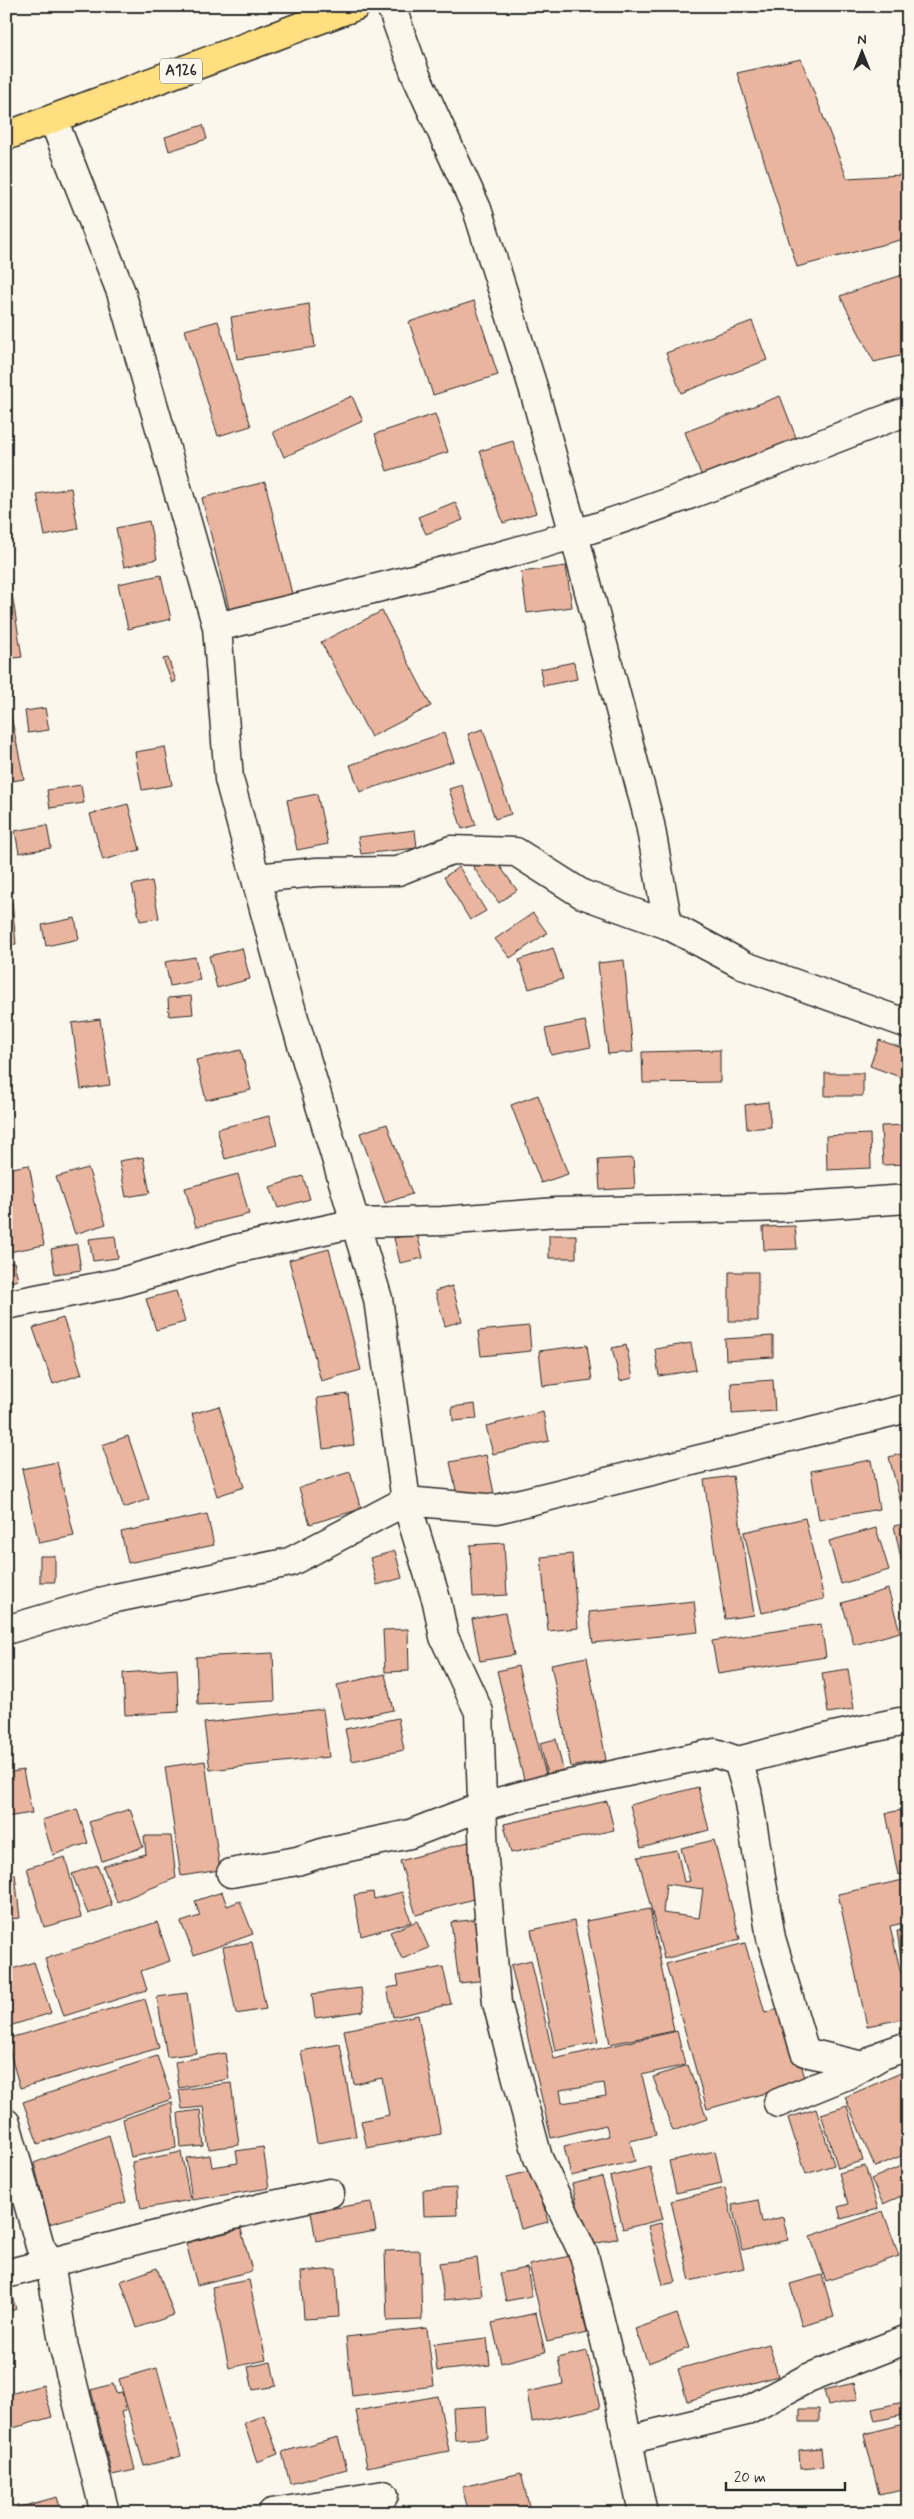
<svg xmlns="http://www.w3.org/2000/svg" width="914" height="2519" viewBox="0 0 914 2519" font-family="Mynerve,sans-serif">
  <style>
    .building { fill: #eab59e; stroke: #2b2b2b; fill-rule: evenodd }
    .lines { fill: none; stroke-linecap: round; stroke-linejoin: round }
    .street-casing { stroke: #2b2b2b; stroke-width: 31 }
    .highway-casing { stroke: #2b2b2b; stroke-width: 31 }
    .street { stroke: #fbf7ec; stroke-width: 28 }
    .highway { stroke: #ffdf80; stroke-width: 28 }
    .labels { text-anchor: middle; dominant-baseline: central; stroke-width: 4; stroke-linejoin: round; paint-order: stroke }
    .shield { fill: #fbf7ec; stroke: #696865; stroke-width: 1 }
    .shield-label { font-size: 15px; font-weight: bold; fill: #2b2b2b }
  </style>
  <rect width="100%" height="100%" fill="#fbf7ec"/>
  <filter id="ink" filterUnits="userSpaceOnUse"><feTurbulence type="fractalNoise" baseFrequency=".02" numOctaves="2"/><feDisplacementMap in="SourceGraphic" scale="10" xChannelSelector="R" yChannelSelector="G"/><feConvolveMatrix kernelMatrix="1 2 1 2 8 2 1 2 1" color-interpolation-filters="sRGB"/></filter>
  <g filter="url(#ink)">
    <path class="building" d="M 801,59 L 847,178 L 902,175 L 908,187 L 908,238 L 797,267 L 737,73 Z
      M 203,125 L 207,139 L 169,151 L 165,137 Z
      M 908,273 L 908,354 L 874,362 L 840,296 Z
      M 474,301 L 498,375 L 433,395 L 409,322 Z
      M 309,304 L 315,347 L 237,359 L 231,317 Z
      M 218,321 L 251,426 L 218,436 L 185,330 Z
      M 752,321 L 767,360 L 681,393 L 666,353 Z
      M 352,396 L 363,421 L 284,457 L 273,432 Z
      M 780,396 L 797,440 L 702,477 L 685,432 Z
      M 435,414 L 448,452 L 387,471 L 375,434 Z
      M 513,441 L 536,513 L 503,523 L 480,451 Z
      M 265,482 L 292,594 L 229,609 L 202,498 Z
      M 71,488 L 78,529 L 45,536 L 37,494 Z
      M 455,502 L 463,520 L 426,534 L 418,517 Z
      M 149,521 L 157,559 L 124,567 L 116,528 Z
      M 566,566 L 572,607 L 527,613 L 521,572 Z
      M 161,575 L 171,619 L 128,629 L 118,584 Z
      M 12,594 L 22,657 L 6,659 L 6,595 Z
      M 382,611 L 431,706 L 371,737 L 321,642 Z
      M 168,658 L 176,681 L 172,683 L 163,659 Z
      M 574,662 L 577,679 L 543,686 L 540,669 Z
      M 45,708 L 49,730 L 28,733 L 25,711 Z
      M 11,716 L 24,779 L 6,782 L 6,717 Z
      M 483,729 L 511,814 L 495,819 L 468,734 Z
      M 444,733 L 454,761 L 360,792 L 350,765 Z
      M 165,747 L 172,785 L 142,790 L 135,752 Z
      M 81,785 L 84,803 L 50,808 L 47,790 Z
      M 462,785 L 476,825 L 462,829 L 449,789 Z
      M 317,794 L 328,844 L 297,850 L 287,800 Z
      M 128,804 L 140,850 L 103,860 L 90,814 Z
      M 47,825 L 51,848 L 19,853 L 15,831 Z
      M 415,830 L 417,848 L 361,854 L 358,837 Z
      M 491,854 L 517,890 L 499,903 L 473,867 Z
      M 459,867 L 486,911 L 470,920 L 444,877 Z
      M 152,881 L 159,918 L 140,921 L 132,885 Z
      M 6,902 L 12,902 L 16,944 L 6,945 Z
      M 533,913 L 547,933 L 510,958 L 495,939 Z
      M 75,918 L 79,939 L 46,946 L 42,925 Z
      M 242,948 L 250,979 L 217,988 L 209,956 Z
      M 553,948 L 563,979 L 529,989 L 519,960 Z
      M 195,957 L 200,980 L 170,986 L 165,962 Z
      M 624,960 L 633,1052 L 608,1054 L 598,963 Z
      M 191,996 L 193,1014 L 169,1016 L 168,998 Z
      M 100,1019 L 110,1085 L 81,1089 L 72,1023 Z
      M 585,1021 L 591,1047 L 551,1055 L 545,1029 Z
      M 879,1040 L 908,1050 L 908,1080 L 870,1066 Z
      M 241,1050 L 251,1090 L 206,1100 L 196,1060 Z
      M 720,1050 L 720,1082 L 643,1083 L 642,1052 Z
      M 825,1073 L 863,1073 L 863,1096 L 825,1096 Z
      M 538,1095 L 568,1174 L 541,1183 L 511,1105 Z
      M 768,1102 L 771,1127 L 747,1129 L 745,1105 Z
      M 269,1116 L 277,1145 L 225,1159 L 217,1129 Z
      M 387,1124 L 412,1194 L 385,1203 L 360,1133 Z
      M 908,1125 L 908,1164 L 883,1165 L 881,1126 Z
      M 870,1134 L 871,1168 L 827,1170 L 826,1136 Z
      M 143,1157 L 150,1193 L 126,1197 L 119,1161 Z
      M 633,1158 L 635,1188 L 600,1190 L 598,1160 Z
      M 29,1165 L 44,1245 L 9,1252 L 6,1239 L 6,1169 Z
      M 88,1168 L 106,1224 L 75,1234 L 56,1177 Z
      M 238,1174 L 249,1214 L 196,1227 L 185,1188 Z
      M 303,1176 L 310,1199 L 278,1208 L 270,1187 Z
      M 795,1226 L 797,1249 L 764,1250 L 763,1227 Z
      M 417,1233 L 423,1258 L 400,1263 L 394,1238 Z
      M 549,1235 L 576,1235 L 576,1258 L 549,1258 Z
      M 115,1236 L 118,1258 L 93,1261 L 89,1239 Z
      M 77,1244 L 81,1270 L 55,1274 L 51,1249 Z
      M 329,1249 L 361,1370 L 321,1381 L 289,1260 Z
      M 14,1262 L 18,1280 L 6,1283 L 6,1263 Z
      M 729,1272 L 758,1272 L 758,1321 L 729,1321 Z
      M 452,1286 L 462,1321 L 445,1326 L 435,1291 Z
      M 176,1291 L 185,1322 L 156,1330 L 146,1299 Z
      M 63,1318 L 82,1374 L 53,1384 L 33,1328 Z
      M 529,1326 L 531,1351 L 481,1356 L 478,1331 Z
      M 773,1336 L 773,1357 L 726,1360 L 725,1339 Z
      M 691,1343 L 696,1370 L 659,1376 L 655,1349 Z
      M 587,1345 L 592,1380 L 543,1386 L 539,1351 Z
      M 626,1345 L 633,1378 L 620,1381 L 612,1348 Z
      M 773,1380 L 775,1411 L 732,1414 L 731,1383 Z
      M 348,1394 L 354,1445 L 323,1449 L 317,1398 Z
      M 475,1404 L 477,1419 L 453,1421 L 452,1407 Z
      M 219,1406 L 244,1487 L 217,1496 L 192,1414 Z
      M 543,1412 L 549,1441 L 493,1454 L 486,1426 Z
      M 128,1436 L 149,1499 L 124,1508 L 102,1445 Z
      M 908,1452 L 908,1505 L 902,1507 L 889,1457 Z
      M 486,1455 L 494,1493 L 458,1500 L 450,1462 Z
      M 871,1460 L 879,1509 L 819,1520 L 811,1471 Z
      M 57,1462 L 74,1536 L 39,1543 L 22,1469 Z
      M 350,1472 L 361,1509 L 310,1524 L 299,1488 Z
      M 733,1476 L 754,1615 L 725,1619 L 704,1480 Z
      M 207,1514 L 214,1545 L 128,1563 L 121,1532 Z
      M 805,1518 L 824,1599 L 762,1613 L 744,1532 Z
      M 908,1523 L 908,1562 L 902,1563 L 894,1526 Z
      M 876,1528 L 889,1570 L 841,1584 L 829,1541 Z
      M 504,1543 L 507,1595 L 473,1597 L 470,1545 Z
      M 395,1551 L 402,1578 L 377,1585 L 370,1558 Z
      M 572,1554 L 578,1628 L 548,1631 L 541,1557 Z
      M 40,1556 L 55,1556 L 55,1582 L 40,1582 Z
      M 6,1581 L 12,1613 L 6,1614 Z
      M 888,1589 L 900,1632 L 854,1645 L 842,1603 Z
      M 694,1601 L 698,1632 L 593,1643 L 589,1612 Z
      M 505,1613 L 514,1655 L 480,1661 L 472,1619 Z
      M 821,1624 L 826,1657 L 718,1674 L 712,1641 Z
      M 408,1629 L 409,1671 L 385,1672 L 383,1630 Z
      M 273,1653 L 275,1701 L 198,1705 L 196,1657 Z
      M 587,1657 L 606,1760 L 571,1767 L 551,1664 Z
      M 518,1666 L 547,1779 L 525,1784 L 497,1671 Z
      M 177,1669 L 179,1712 L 125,1715 L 123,1673 Z
      M 848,1669 L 854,1709 L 828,1713 L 822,1673 Z
      M 385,1674 L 393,1710 L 345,1720 L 337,1685 Z
      M 323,1709 L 329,1757 L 210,1770 L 204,1723 Z
      M 398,1718 L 404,1750 L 352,1761 L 345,1729 Z
      M 556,1739 L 563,1770 L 547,1774 L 540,1743 Z
      M 205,1761 L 220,1870 L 181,1876 L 165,1767 Z
      M 23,1770 L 32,1813 L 6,1817 L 6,1773 Z
      M 698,1787 L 709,1830 L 641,1848 L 630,1805 Z
      M 607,1801 L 614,1830 L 511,1853 L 504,1824 Z
      M 77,1809 L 88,1843 L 53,1855 L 42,1820 Z
      M 130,1809 L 143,1847 L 102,1861 L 89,1822 Z
      M 908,1809 L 908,1873 L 898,1875 L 886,1813 Z
      M 144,1836 L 171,1836 L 176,1878 L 117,1902 L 103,1866 L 146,1854 Z
      M 714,1840 L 740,1939 L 664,1959 L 638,1857 L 677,1850 L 684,1882 L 690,1881 L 681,1848 ZM 666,1884 L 703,1889 L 699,1918 L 663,1913 Z
      M 468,1842 L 484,1896 L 416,1915 L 400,1861 Z
      M 65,1857 L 81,1917 L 44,1927 L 27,1868 Z
      M 97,1865 L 112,1905 L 88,1914 L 72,1874 Z
      M 15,1874 L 20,1918 L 6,1919 L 6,1875 Z
      M 908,1879 L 908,1922 L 890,1926 L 901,1974 L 908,1973 L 908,2018 L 867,2026 L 838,1894 Z
      M 222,1892 L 227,1906 L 240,1901 L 253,1934 L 194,1955 L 181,1922 L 200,1916 L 195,1901 Z
      M 373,1892 L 374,1899 L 402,1892 L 411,1922 L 361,1936 L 354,1895 Z
      M 650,1909 L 674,2031 L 610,2044 L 586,1921 Z
      M 480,1919 L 488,1980 L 459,1983 L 451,1922 Z
      M 417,1921 L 429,1948 L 402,1959 L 390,1932 Z
      M 574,1921 L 598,2042 L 555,2051 L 531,1930 Z
      M 157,1922 L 170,1961 L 141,1971 L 147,1990 L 64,2016 L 45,1959 Z
      M 908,1929 L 908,1964 L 902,1965 L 897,1931 Z
      M 252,1942 L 266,2009 L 236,2014 L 223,1947 Z
      M 745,1943 L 765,2013 L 785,2007 L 806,2082 L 707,2109 L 666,1964 Z
      M 531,1960 L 554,2059 L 677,2031 L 685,2065 L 642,2075 L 656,2135 L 630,2141 L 635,2161 L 571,2176 L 564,2146 L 609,2136 L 606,2125 L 551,2138 L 511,1965 ZM 604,2083 L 606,2096 L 562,2103 L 560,2090 Z
      M 34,1962 L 51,2013 L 6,2027 L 6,1971 Z
      M 443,1967 L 451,2004 L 393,2017 L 387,1988 L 399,1986 L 397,1976 Z
      M 361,1988 L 364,2011 L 315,2018 L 312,1994 Z
      M 187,1993 L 196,2053 L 167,2057 L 157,1997 Z
      M 145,1999 L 159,2048 L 20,2088 L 6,2039 Z
      M 418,2015 L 441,2134 L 367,2148 L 361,2121 L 389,2115 L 382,2078 L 354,2084 L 344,2030 Z
      M 340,2044 L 356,2136 L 317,2143 L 301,2051 Z
      M 225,2053 L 229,2079 L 179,2088 L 175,2062 Z
      M 157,2056 L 172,2099 L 38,2144 L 23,2102 Z
      M 688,2065 L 707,2119 L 673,2131 L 653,2077 Z
      M 903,2072 L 908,2082 L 908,2153 L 875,2167 L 845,2097 Z
      M 231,2083 L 239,2145 L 209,2149 L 203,2107 L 182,2109 L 179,2090 Z
      M 172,2102 L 176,2148 L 131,2157 L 123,2119 Z
      M 847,2106 L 863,2161 L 838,2168 L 821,2114 Z
      M 816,2109 L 834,2165 L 806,2174 L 788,2118 Z
      M 200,2110 L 204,2146 L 181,2148 L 178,2113 Z
      M 109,2135 L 126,2202 L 49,2224 L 34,2163 Z
      M 263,2147 L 269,2188 L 192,2200 L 186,2158 L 210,2155 L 212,2167 L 238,2163 L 236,2151 Z
      M 715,2151 L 722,2183 L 676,2193 L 669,2161 Z
      M 181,2152 L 190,2200 L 141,2209 L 132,2162 Z
      M 908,2163 L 908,2193 L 883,2204 L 871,2179 Z
      M 865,2166 L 878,2209 L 841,2219 L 838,2207 L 848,2204 L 839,2173 Z
      M 650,2167 L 663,2219 L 623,2229 L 610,2177 Z
      M 534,2170 L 548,2222 L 521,2229 L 507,2177 Z
      M 602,2177 L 618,2238 L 587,2246 L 572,2184 Z
      M 456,2188 L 457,2215 L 424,2216 L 423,2190 Z
      M 725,2188 L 744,2268 L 690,2281 L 671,2201 Z
      M 758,2200 L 762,2222 L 783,2217 L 788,2240 L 742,2250 L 732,2205 Z
      M 371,2202 L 376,2231 L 316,2241 L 311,2212 Z
      M 883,2211 L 899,2256 L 826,2281 L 810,2236 Z
      M 661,2223 L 676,2282 L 663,2285 L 648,2226 Z
      M 241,2229 L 252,2271 L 197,2285 L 186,2243 Z
      M 420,2250 L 422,2320 L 387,2321 L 385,2251 Z
      M 570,2256 L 587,2333 L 547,2342 L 529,2265 Z
      M 477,2258 L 482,2296 L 444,2300 L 439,2263 Z
      M 157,2268 L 174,2315 L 137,2328 L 121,2281 Z
      M 527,2268 L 532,2296 L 506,2301 L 500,2273 Z
      M 336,2269 L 339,2317 L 304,2319 L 301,2272 Z
      M 822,2275 L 834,2317 L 802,2326 L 790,2284 Z
      M 249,2280 L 266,2360 L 229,2368 L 212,2287 Z
      M 9,2287 L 16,2309 L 6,2313 L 6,2288 Z
      M 536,2313 L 545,2352 L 501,2363 L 492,2323 Z
      M 677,2314 L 689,2348 L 648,2363 L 635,2329 Z
      M 427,2328 L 434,2386 L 352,2396 L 346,2337 Z
      M 487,2338 L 490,2365 L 437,2371 L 434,2344 Z
      M 769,2344 L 778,2376 L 687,2401 L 678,2369 Z
      M 587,2351 L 600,2408 L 532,2422 L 527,2392 L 563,2384 L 558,2358 Z
      M 271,2362 L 276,2386 L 253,2390 L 248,2367 Z
      M 157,2368 L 181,2456 L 144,2466 L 119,2379 Z
      M 908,2368 L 908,2394 L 905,2394 L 900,2369 Z
      M 854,2383 L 858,2399 L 828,2406 L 824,2390 Z
      M 113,2384 L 116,2393 L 122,2392 L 126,2410 L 121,2412 L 135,2470 L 112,2475 L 91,2390 Z
      M 43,2385 L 52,2417 L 6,2430 L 6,2395 Z
      M 438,2396 L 449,2451 L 367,2467 L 356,2411 Z
      M 908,2401 L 908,2414 L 875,2421 L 872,2409 Z
      M 486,2406 L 488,2438 L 455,2440 L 453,2408 Z
      M 800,2409 L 819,2409 L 819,2422 L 800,2422 Z
      M 264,2415 L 278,2454 L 257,2462 L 244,2423 Z
      M 908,2423 L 908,2488 L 879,2494 L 864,2434 Z
      M 338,2437 L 347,2469 L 290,2484 L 282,2452 Z
      M 821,2448 L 823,2467 L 800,2469 L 799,2450 Z
      M 521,2473 L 529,2506 L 499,2513 L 469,2513 L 462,2487 Z
      M 57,2497 L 62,2513 L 6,2513 L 6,2511 Z"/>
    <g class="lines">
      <defs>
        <path id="street" d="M 391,6 L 415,73 L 477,209 L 533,387 L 574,534 L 650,824 L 668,925 L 745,966 L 908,1024
          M 53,119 L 121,292 L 217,627
          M 256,878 L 317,872 L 398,871 L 451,850 L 516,852 L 582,894 L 668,925
          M 6,1305 L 118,1283 L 235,1249 L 356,1223 L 442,1221 L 556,1212 L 788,1207 L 908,1199
          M 6,1630 L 111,1599 L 290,1562 L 406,1501 L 378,1299 L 288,998 L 229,779 L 217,627 C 337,598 457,570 575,534 C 688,499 797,452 908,411
          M 738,1761 L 834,1736 L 900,1722
          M 231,1873 L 297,1861 L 325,1852 L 410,1834 L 483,1806 L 543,1790 L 715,1753 L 738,1761 L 747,1791 L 771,1938 L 805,2052 L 863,2066
          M 778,2103 L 852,2073 L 882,2055 L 908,2046
          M 6,2123 L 40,2246 L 50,2262 L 64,2348 L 105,2513
          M 6,2274 L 260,2208 L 330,2193
          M 628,2440 L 747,2411 L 808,2378 L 908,2339
          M 272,2513 L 384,2495
          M 643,2513 L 618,2394 L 584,2255 L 538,2158 L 497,2003 L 484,1860 L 479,1712 L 444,1637 L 437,1602 L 406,1501 L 497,1509 L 908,1408"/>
        <path id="highway" d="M 6,136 L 356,6"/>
      </defs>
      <use href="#street" class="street-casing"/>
      <use href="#highway" class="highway-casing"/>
      <use href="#street" class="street"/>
      <use href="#highway" class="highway"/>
    </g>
  </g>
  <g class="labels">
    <rect class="shield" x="160" y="58.5" width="42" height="25" rx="4"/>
    <g class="shield-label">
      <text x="181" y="71">A126</text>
    </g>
  </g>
  <rect width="914" height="2519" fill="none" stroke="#fbf7ec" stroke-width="25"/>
  <rect x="12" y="12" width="889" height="2494" fill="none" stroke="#2b2b2b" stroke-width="2" filter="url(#ink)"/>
  <g transform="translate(862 52)" stroke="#fbf7ec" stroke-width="4" paint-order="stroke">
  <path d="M0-4L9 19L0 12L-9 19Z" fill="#2b2b2b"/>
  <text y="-8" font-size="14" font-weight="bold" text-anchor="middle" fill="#2b2b2b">N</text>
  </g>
  <path d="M726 2482v8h119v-8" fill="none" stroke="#2b2b2b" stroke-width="2.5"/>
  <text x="734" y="2482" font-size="15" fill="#2b2b2b" stroke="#fbf7ec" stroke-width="4" paint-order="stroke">20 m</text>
</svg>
